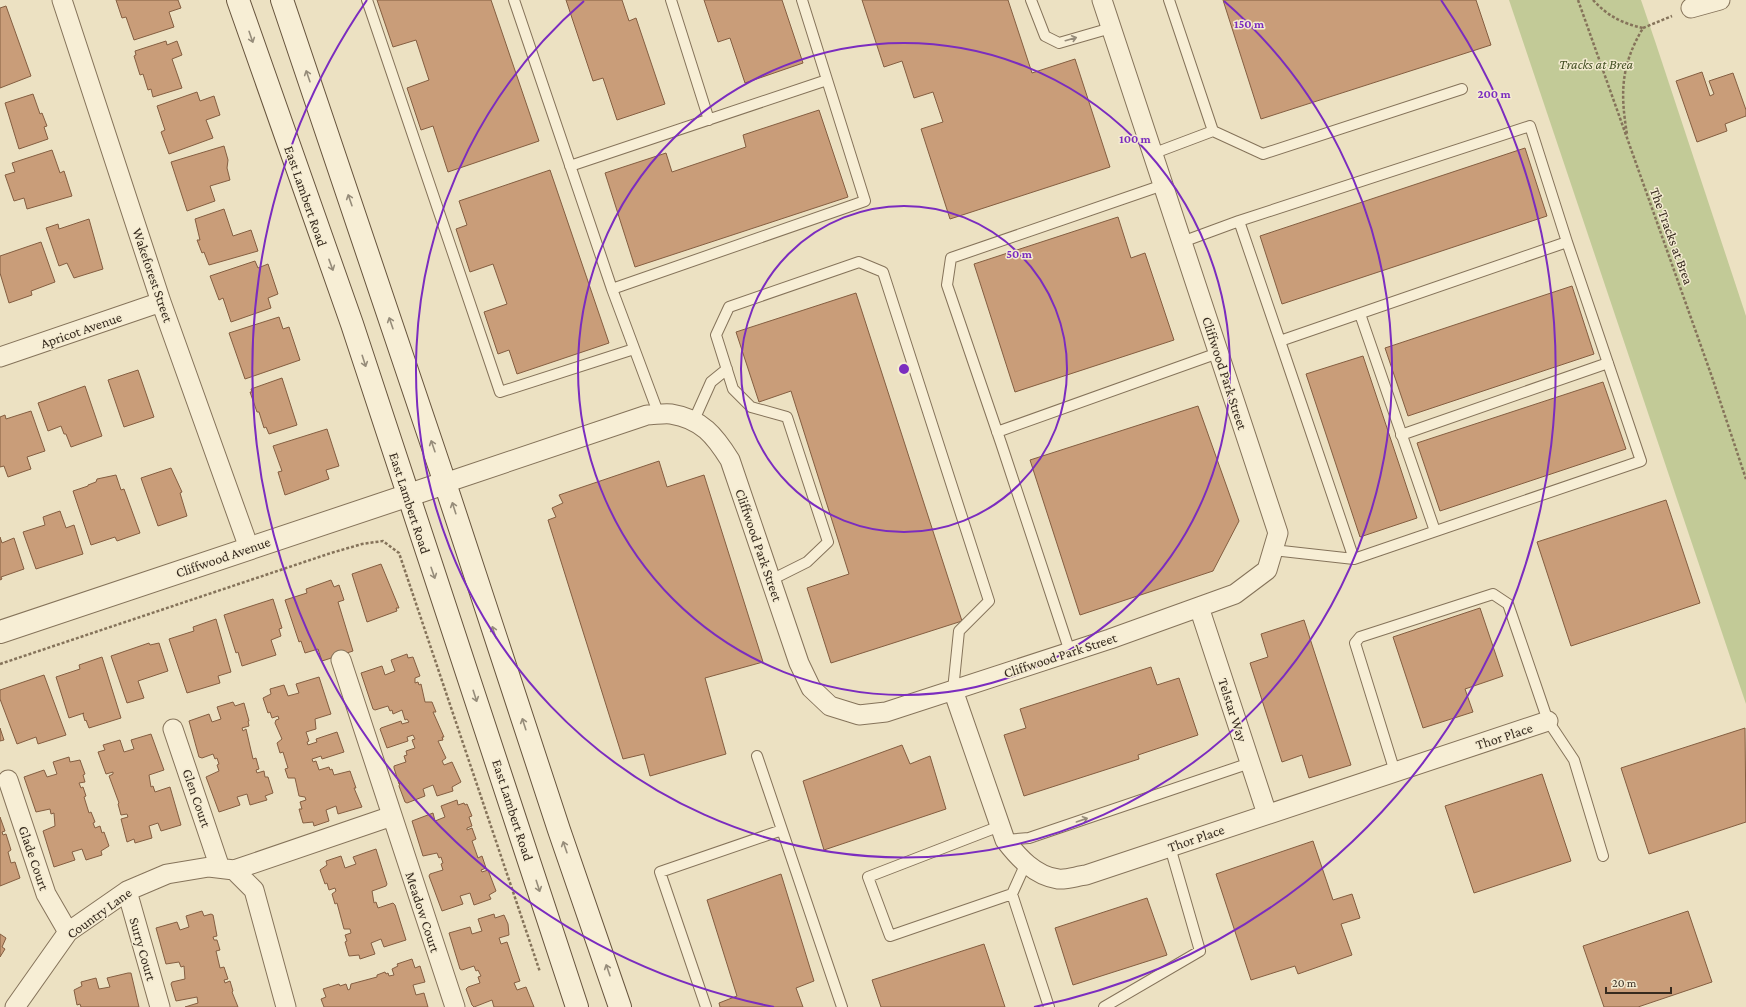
<svg xmlns="http://www.w3.org/2000/svg" width="1746" height="1007" viewBox="0 0 1746 1007" font-family="'Crimson Pro',serif">
  <style>
    .green { fill: #c2ca97 }
    .building { fill: #c99d79; stroke: #845e41 }
    .lines { fill: none; stroke-linecap: round; stroke-linejoin: round }
    .service-casing { stroke: #85735a; stroke-width: 12 }
    .minor-casing { stroke: #85735a; stroke-width: 21 }
    .tertiary-casing { stroke: #85735a; stroke-width: 24 }
    .secondary-casing { stroke: #67543d; stroke-width: 24 }
    .path { stroke: #85735a; stroke-width: 2.5; stroke-dasharray: 3 2; stroke-linecap: butt }
    .service { stroke: #f7eed5; stroke-width: 10 }
    .minor { stroke: #f7eed5; stroke-width: 19 }
    .tertiary { stroke: #f7eed5; stroke-width: 22 }
    .secondary { stroke: #f7eed5; stroke-width: 22 }
    .oneway { stroke: #968c7a }
    .ring { fill: none; stroke: #7b2cbf; stroke-width: 2 }
    .labels { text-anchor: middle; dominant-baseline: central; stroke-width: 3; stroke-linejoin: round; paint-order: stroke }
    .park-label { font-size: 14px; font-style: italic; fill: #455125; stroke: #f4ebd1 }
    .street-label { font-size: 14px; fill: #362a1e; stroke: #f4ebd1 }
    .centre { fill: #7b2cbf; stroke: #f4ebd1; stroke-width: 2 }
    .ring-label { font-size: 12px; text-anchor: middle; font-weight: bold; fill: #7b2cbf; stroke: #f4ebd1; stroke-width: 3; stroke-linejoin: round; paint-order: stroke }
  </style>
  <rect width="100%" height="100%" fill="#ece1c2"/>
  <path class="green" d="M 1509,0 L 1641,0 L 1656,44 L 1746,316 L 1746,704 Z"/>
  <path class="building" d="M 116,0 L 178,0 L 181,8 L 169,12 L 174,27 L 134,40 L 126,17 L 122,18 Z
    M 377,0 L 491,0 L 539,141 L 448,172 L 433,126 L 421,130 L 407,88 L 429,80 L 416,40 L 393,47 Z
    M 566,0 L 622,0 L 629,21 L 636,18 L 665,104 L 617,120 L 603,78 L 593,81 Z
    M 704,0 L 782,0 L 803,63 L 745,83 L 730,38 L 718,42 Z
    M 862,0 L 1008,0 L 1032,73 L 1075,59 L 1110,167 L 950,219 L 921,129 L 943,122 L 933,92 L 914,98 L 902,61 L 884,67 Z
    M 1223,0 L 1476,0 L 1491,45 L 1261,119 Z
    M 6,6 L 31,76 L 0,88 L 0,8 Z
    M 166,41 L 167,45 L 177,41 L 182,55 L 172,59 L 182,88 L 153,97 L 151,89 L 148,90 L 143,74 L 140,75 L 134,56 L 136,55 L 135,51 Z
    M 1702,72 L 1710,96 L 1714,94 L 1709,81 L 1733,73 L 1746,110 L 1746,116 L 1725,124 L 1727,131 L 1697,142 L 1676,81 Z
    M 197,92 L 200,101 L 214,96 L 220,115 L 206,120 L 213,138 L 169,154 L 161,132 L 165,130 L 157,106 Z
    M 33,94 L 40,114 L 42,113 L 47,126 L 44,127 L 48,139 L 19,149 L 5,103 Z
    M 819,110 L 848,197 L 635,267 L 605,173 L 666,153 L 672,172 L 746,147 L 743,135 Z
    M 224,146 L 228,160 L 227,168 L 230,180 L 210,186 L 215,201 L 187,211 L 171,162 Z
    M 1525,148 L 1547,216 L 1282,304 L 1260,236 Z
    M 52,150 L 60,173 L 64,171 L 72,196 L 27,209 L 24,198 L 14,201 L 5,175 L 15,172 L 12,163 Z
    M 550,170 L 609,343 L 517,374 L 509,350 L 498,354 L 484,312 L 507,304 L 493,264 L 470,272 L 456,229 L 467,225 L 459,201 Z
    M 224,209 L 233,236 L 251,230 L 258,251 L 209,265 L 204,252 L 202,253 L 197,240 L 200,240 L 195,219 Z
    M 1118,217 L 1131,258 L 1145,253 L 1174,340 L 1015,392 L 974,264 Z
    M 89,219 L 103,269 L 74,278 L 67,263 L 59,266 L 46,228 L 58,224 L 59,229 Z
    M 41,242 L 55,282 L 31,291 L 32,295 L 9,303 L 0,273 L 0,256 Z
    M 255,261 L 258,268 L 268,264 L 278,294 L 268,298 L 271,308 L 231,322 L 223,298 L 219,300 L 210,276 Z
    M 1572,286 L 1594,354 L 1408,416 L 1385,348 Z
    M 856,293 L 962,621 L 831,663 L 807,588 L 849,574 L 791,391 L 759,402 L 736,332 Z
    M 279,317 L 283,329 L 289,327 L 300,360 L 245,379 L 229,333 Z
    M 1363,356 L 1417,518 L 1360,537 L 1306,374 Z
    M 138,370 L 154,417 L 124,427 L 108,380 Z
    M 282,378 L 297,425 L 269,434 L 266,427 L 264,428 L 259,412 L 257,412 L 250,392 L 252,392 L 251,389 Z
    M 1603,382 L 1626,449 L 1440,511 L 1417,443 Z
    M 85,386 L 102,436 L 71,447 L 66,434 L 64,434 L 61,426 L 48,431 L 38,403 Z
    M 1198,406 L 1239,521 L 1213,571 L 1080,615 L 1030,460 Z
    M 31,411 L 45,451 L 27,457 L 31,469 L 8,477 L 4,466 L 0,467 L 0,417 L 5,415 L 6,419 Z
    M 327,429 L 339,466 L 326,470 L 329,479 L 285,495 L 278,472 L 282,471 L 273,446 Z
    M 659,461 L 667,487 L 704,475 L 763,662 L 705,678 L 726,754 L 650,776 L 644,754 L 623,759 L 548,520 L 556,517 L 552,508 L 563,503 L 559,495 Z
    M 171,468 L 182,492 L 180,493 L 187,516 L 158,526 L 141,478 Z
    M 116,475 L 121,490 L 124,489 L 140,533 L 117,541 L 115,537 L 91,545 L 73,491 L 88,486 L 88,485 L 96,482 L 97,479 Z
    M 1666,500 L 1700,603 L 1571,646 L 1537,542 Z
    M 60,511 L 66,528 L 74,525 L 83,554 L 36,569 L 23,532 L 45,525 L 43,517 Z
    M 0,537 L 2,543 L 14,538 L 24,569 L 1,577 L 2,579 L 0,580 Z
    M 381,564 L 399,608 L 396,608 L 397,611 L 367,622 L 352,574 Z
    M 331,580 L 334,587 L 339,585 L 344,600 L 338,602 L 353,651 L 322,661 L 318,649 L 305,653 L 301,641 L 299,642 L 285,600 L 307,593 L 306,589 Z
    M 273,599 L 282,628 L 279,629 L 281,636 L 271,640 L 276,655 L 242,666 L 238,652 L 236,653 L 224,615 Z
    M 1480,608 L 1503,676 L 1465,689 L 1473,712 L 1423,728 L 1393,637 Z
    M 216,619 L 231,672 L 218,676 L 220,683 L 187,693 L 169,639 L 194,631 L 193,627 Z
    M 1304,620 L 1351,765 L 1309,778 L 1302,755 L 1282,762 L 1250,663 L 1268,657 L 1261,634 Z
    M 149,643 L 150,645 L 159,643 L 168,671 L 138,681 L 144,698 L 127,703 L 111,656 Z
    M 407,654 L 408,658 L 413,657 L 420,676 L 415,678 L 415,683 L 418,682 L 419,685 L 421,684 L 425,702 L 432,702 L 436,712 L 433,712 L 444,737 L 442,737 L 443,740 L 438,741 L 446,758 L 442,761 L 444,765 L 452,762 L 461,782 L 452,787 L 453,791 L 437,796 L 433,785 L 423,789 L 425,796 L 407,803 L 405,802 L 399,786 L 400,783 L 399,784 L 394,768 L 394,766 L 406,762 L 404,756 L 407,755 L 406,751 L 415,748 L 412,740 L 415,739 L 413,735 L 407,737 L 408,741 L 387,748 L 380,729 L 381,728 L 401,721 L 402,724 L 409,722 L 407,719 L 405,720 L 402,710 L 393,714 L 392,710 L 390,711 L 388,706 L 375,710 L 373,709 L 361,673 L 382,666 L 385,675 L 395,671 L 391,660 Z
    M 102,657 L 121,718 L 89,728 L 86,720 L 85,721 L 83,714 L 84,713 L 69,718 L 56,677 L 80,669 L 79,665 Z
    M 1151,667 L 1157,685 L 1179,678 L 1198,735 L 1138,755 L 1139,759 L 1024,796 L 1004,735 L 1026,728 L 1020,709 Z
    M 44,675 L 66,735 L 38,744 L 36,737 L 17,744 L 0,699 L 0,690 Z
    M 319,677 L 331,714 L 315,719 L 316,729 L 306,732 L 309,741 L 307,742 L 308,745 L 317,742 L 316,739 L 337,732 L 344,752 L 322,759 L 321,756 L 312,759 L 313,762 L 316,761 L 319,770 L 329,767 L 330,770 L 332,769 L 334,775 L 350,771 L 356,788 L 354,788 L 362,807 L 338,814 L 336,806 L 326,810 L 329,821 L 314,826 L 313,822 L 303,823 L 299,809 L 302,809 L 300,802 L 306,800 L 305,797 L 299,796 L 295,778 L 288,778 L 285,769 L 288,768 L 283,752 L 280,753 L 277,743 L 282,739 L 275,723 L 276,720 L 279,719 L 278,716 L 272,718 L 270,712 L 268,713 L 263,698 L 271,694 L 270,689 L 284,685 L 288,696 L 299,693 L 296,684 Z
    M 233,702 L 235,706 L 244,703 L 249,721 L 248,721 L 249,726 L 242,728 L 243,731 L 246,729 L 253,759 L 256,758 L 259,769 L 256,770 L 257,773 L 264,771 L 265,777 L 268,777 L 273,793 L 265,796 L 267,800 L 250,805 L 247,794 L 237,797 L 240,805 L 219,812 L 206,777 L 219,771 L 217,765 L 219,764 L 217,758 L 215,759 L 213,754 L 202,758 L 199,757 L 189,721 L 209,714 L 212,722 L 221,719 L 217,707 Z
    M 0,728 L 4,740 L 0,741 Z
    M 1745,728 L 1746,822 L 1649,854 L 1621,768 Z
    M 151,734 L 164,770 L 149,775 L 151,787 L 153,786 L 155,792 L 170,787 L 181,825 L 161,831 L 158,823 L 149,826 L 152,838 L 135,843 L 134,839 L 127,842 L 121,819 L 128,817 L 127,814 L 121,815 L 118,804 L 119,803 L 109,776 L 113,774 L 113,772 L 106,774 L 98,752 L 105,750 L 103,745 L 120,740 L 124,752 L 134,749 L 131,740 Z
    M 902,745 L 910,764 L 930,756 L 946,809 L 824,850 L 803,781 Z
    M 69,757 L 70,762 L 80,760 L 85,774 L 83,775 L 85,782 L 79,783 L 81,788 L 83,787 L 86,796 L 84,797 L 89,813 L 91,812 L 95,822 L 93,823 L 95,828 L 100,826 L 102,833 L 104,832 L 109,846 L 101,851 L 102,855 L 86,860 L 82,849 L 72,852 L 75,860 L 54,867 L 43,831 L 55,826 L 54,813 L 51,814 L 50,809 L 36,812 L 24,777 L 44,770 L 47,777 L 57,774 L 53,762 Z
    M 1542,774 L 1571,861 L 1474,893 L 1445,806 Z
    M 457,800 L 458,805 L 464,803 L 465,805 L 467,804 L 472,816 L 469,817 L 472,826 L 467,828 L 467,830 L 472,828 L 476,839 L 472,841 L 478,858 L 482,856 L 486,868 L 481,870 L 482,872 L 488,870 L 496,891 L 489,895 L 491,899 L 474,905 L 470,893 L 460,896 L 463,904 L 442,911 L 429,876 L 430,874 L 443,870 L 441,864 L 443,863 L 441,857 L 439,858 L 437,853 L 423,856 L 412,821 L 433,813 L 435,821 L 445,817 L 441,806 Z
    M 0,817 L 5,831 L 2,832 L 3,835 L 6,834 L 11,850 L 8,852 L 11,863 L 15,862 L 20,878 L 0,886 Z
    M 1313,841 L 1333,900 L 1352,894 L 1360,918 L 1341,924 L 1352,955 L 1298,974 L 1295,966 L 1251,980 L 1216,874 Z
    M 376,849 L 387,884 L 386,886 L 372,891 L 374,903 L 376,902 L 378,908 L 393,903 L 395,905 L 406,940 L 384,947 L 381,939 L 371,943 L 375,954 L 360,959 L 359,955 L 349,956 L 345,942 L 347,941 L 345,935 L 351,933 L 350,929 L 344,929 L 337,903 L 335,904 L 332,894 L 336,891 L 335,888 L 329,890 L 327,883 L 325,884 L 320,870 L 327,865 L 326,861 L 341,856 L 345,868 L 356,864 L 353,857 Z
    M 781,874 L 814,981 L 796,988 L 803,1007 L 720,1007 L 719,1003 L 737,996 L 707,900 Z
    M 1147,898 L 1167,955 L 1073,985 L 1055,928 Z
    M 202,911 L 204,916 L 211,914 L 213,915 L 217,936 L 213,937 L 214,940 L 217,940 L 220,950 L 216,951 L 220,968 L 224,967 L 228,979 L 224,980 L 225,983 L 230,981 L 233,991 L 232,992 L 238,1007 L 185,1007 L 198,1003 L 197,997 L 176,1001 L 171,984 L 172,982 L 185,979 L 184,966 L 181,967 L 179,962 L 166,964 L 156,928 L 177,922 L 180,930 L 189,927 L 186,916 Z
    M 1688,911 L 1712,982 L 1638,1007 L 1604,1007 L 1583,946 Z
    M 494,914 L 495,918 L 504,915 L 508,924 L 509,935 L 499,938 L 501,944 L 507,942 L 520,981 L 514,983 L 517,990 L 526,987 L 534,1007 L 494,1007 L 492,1000 L 474,1007 L 472,1005 L 466,989 L 468,987 L 480,983 L 478,977 L 481,976 L 478,970 L 476,971 L 474,966 L 462,970 L 460,969 L 449,933 L 470,927 L 472,934 L 482,931 L 478,919 Z
    M 0,934 L 6,938 L 2,947 L 5,949 L 0,957 Z
    M 984,944 L 1005,1007 L 881,1007 L 872,980 Z
    M 412,959 L 415,968 L 420,966 L 425,982 L 413,985 L 416,995 L 424,993 L 428,1007 L 324,1007 L 321,999 L 326,997 L 323,989 L 339,984 L 340,986 L 346,984 L 348,990 L 350,989 L 351,984 L 377,977 L 377,975 L 385,972 L 386,974 L 388,973 L 389,976 L 394,975 L 392,969 L 398,966 L 397,964 Z
    M 128,973 L 131,973 L 139,1007 L 81,1007 L 80,1004 L 77,1005 L 74,990 L 82,986 L 81,982 L 96,978 L 99,989 L 110,987 L 107,978 Z"/>
  <g class="lines">
    <defs>
      <path id="service" d="M 367,0 L 500,392 L 634,349
        M 514,0 L 612,289
        M 671,0 L 709,120
        M 1031,0 L 1045,36 L 1059,43 L 1111,28
        M 1169,0 L 1213,131
        M 1152,154 L 1213,131 L 1263,154 L 1462,89
        M 570,166 L 827,80
        M 1182,242 L 1239,221
        M 1360,314 L 1435,531
        M 1280,341 L 1239,221 L 1530,126 L 1567,242
        M 659,415 L 612,289 L 865,201 L 802,0
        M 694,420 L 711,382 L 727,369
        M 997,432 L 1218,353
        M 1401,435 L 1608,363
        M 1273,550 L 1354,559 L 1641,461 L 1567,242 L 1280,341 L 1354,559
        M 771,580 L 807,562 L 828,542 L 787,417 L 751,407 L 733,389 L 716,335 L 729,307 L 859,262 L 883,272 L 989,601 L 959,631 L 953,690
        M 1070,652 L 1001,443 L 947,285 L 951,258 L 1163,185
        M 757,756 L 842,1007
        M 1395,772 L 1355,643 L 1360,637 L 1493,594 L 1508,604 L 1548,721 L 1574,760 L 1603,856
        M 1000,826 L 868,877 L 890,936 L 1012,894 L 1026,863
        M 1005,840 L 1029,838 L 1250,763
        M 1012,894 L 1049,1007
        M 706,1007 L 660,872 L 782,830
        M 1104,1007 L 1200,951 L 1170,847"/>
      <path id="minor" d="M 62,0 L 161,302 L 249,548
        M 1691,8 L 1720,0
        M 0,357 L 161,302
        M 445,483 L 647,415 C 654,415 664,413 671,414 C 702,419 715,436 730,460 L 799,663 L 811,688 L 830,706 L 859,715 L 886,712 L 1110,639 L 1235,594 L 1267,570 L 1278,533 L 1102,0
        M 1199,607 L 1267,814
        M 341,660 L 455,1007
        M 953,690 L 1005,840 C 1018,857 1035,876 1058,879 C 1067,880 1077,876 1086,875 L 1548,721
        M 173,729 L 220,868
        M 8,780 L 46,894 L 68,932
        M 234,870 L 392,816
        M 127,891 L 160,1007
        M 15,1007 L 68,932 L 127,891 L 167,874 L 209,867 L 234,870 L 254,890 L 286,1007"/>
      <path id="tertiary" d="M 0,632 L 445,483"/>
      <path id="secondary" d="M 238,0 L 352,324 L 577,1007
        M 282,0 L 445,483 L 559,830 L 620,1007"/>
    </defs>
    <use href="#service" class="service-casing"/>
    <use href="#minor" class="minor-casing"/>
    <use href="#tertiary" class="tertiary-casing"/>
    <use href="#secondary" class="secondary-casing"/>
    <path class="path" d="M 1578,0 L 1712,377 L 1746,479
      M 1593,0 C 1608,16 1621,23 1643,28 C 1621,65 1620,92 1627,134
      M 1643,28 L 1672,16
      M 0,664 L 331,553 L 362,544 L 383,541 L 399,553 L 540,972"/>
    <use href="#service" class="service"/>
    <use href="#minor" class="minor"/>
    <use href="#tertiary" class="tertiary"/>
    <use href="#secondary" class="secondary"/>
  </g>
  <defs><path id="oneway-shaft" d="M-6 0H5M1.5-3L5.5 0L1.5 3" fill="none" stroke-width="1.6" stroke-linecap="round" stroke-linejoin="round"/></defs>
  <g class="oneway">
    <use href="#oneway-shaft" transform="translate(251 37) rotate(71)"/>
    <use href="#oneway-shaft" transform="translate(1071 39) rotate(-16)"/>
    <use href="#oneway-shaft" transform="translate(308 76) rotate(-109)"/>
    <use href="#oneway-shaft" transform="translate(350 200) rotate(-109)"/>
    <use href="#oneway-shaft" transform="translate(331 265) rotate(70)"/>
    <use href="#oneway-shaft" transform="translate(391 323) rotate(-109)"/>
    <use href="#oneway-shaft" transform="translate(364 361) rotate(72)"/>
    <use href="#oneway-shaft" transform="translate(433 446) rotate(-109)"/>
    <use href="#oneway-shaft" transform="translate(454 508) rotate(-108)"/>
    <use href="#oneway-shaft" transform="translate(433 573) rotate(71)"/>
    <use href="#oneway-shaft" transform="translate(494 632) rotate(-108)"/>
    <use href="#oneway-shaft" transform="translate(475 696) rotate(72)"/>
    <use href="#oneway-shaft" transform="translate(524 724) rotate(-108)"/>
    <use href="#oneway-shaft" transform="translate(1082 820) rotate(-19)"/>
    <use href="#oneway-shaft" transform="translate(565 847) rotate(-109)"/>
    <use href="#oneway-shaft" transform="translate(538 886) rotate(72)"/>
    <use href="#oneway-shaft" transform="translate(608 970) rotate(-109)"/>
  </g>
  <g class="ring">
    <circle cx="904" cy="369" r="163"/>
    <circle cx="904" cy="369" r="326"/>
    <path d="M1224 1A488 488 0 1 1 584 1"/>
    <path d="M774 1007A651 651 0 0 1 367 0M1441 0A651 651 0 0 1 1034 1007"/>
  </g>
  <g class="labels">
    <g class="park-label">
      <text x="1596" y="64">Tracks at Brea</text>
    </g>
    <g class="street-label">
      <text transform="translate(306 196) rotate(71)">East Lambert Road</text>
      <text transform="translate(1672 236) rotate(70)">The Tracks at Brea</text>
      <text transform="translate(153 275) rotate(71)">Wakeforest Street</text>
      <text transform="translate(81 330) rotate(-19)">Apricot Avenue</text>
      <text transform="translate(1225 373) rotate(72)">Cliffwood Park Street</text>
      <text transform="translate(410 503) rotate(72)">East Lambert Road</text>
      <text transform="translate(759 545) rotate(71)">Cliffwood Park Street</text>
      <text transform="translate(223 557) rotate(-19)">Cliffwood Avenue</text>
      <text transform="translate(1060 655) rotate(-18)">Cliffwood Park Street</text>
      <text transform="translate(1233 710) rotate(72)">Telstar Way</text>
      <text transform="translate(1504 736) rotate(-18)">Thor Place</text>
      <text transform="translate(197 798) rotate(71)">Glen Court</text>
      <text transform="translate(513 810) rotate(72)">East Lambert Road</text>
      <text transform="translate(1196 838) rotate(-19)">Thor Place</text>
      <text transform="translate(34 858) rotate(71)">Glade Court</text>
      <text transform="translate(423 912) rotate(72)">Meadow Court</text>
      <text transform="translate(99 913) rotate(-36)">Country Lane</text>
      <text transform="translate(143 949) rotate(74)">Surry Court</text>
    </g>
  </g>
  <circle cx="904" cy="369" r="6" class="centre"/>
  <g class="ring-label">
    <text x="1249" y="28">150 m</text>
    <text x="1494" y="98">200 m</text>
    <text x="1135" y="143">100 m</text>
    <text x="1019" y="258">50 m</text>
  </g>
  <path d="M1606 987v6h65v-6" fill="none" stroke="#362a1e" stroke-width="2"/>
  <text x="1612" y="987" font-size="12" fill="#362a1e" stroke="#f4ebd1" stroke-width="3" paint-order="stroke">20 m</text>
</svg>
